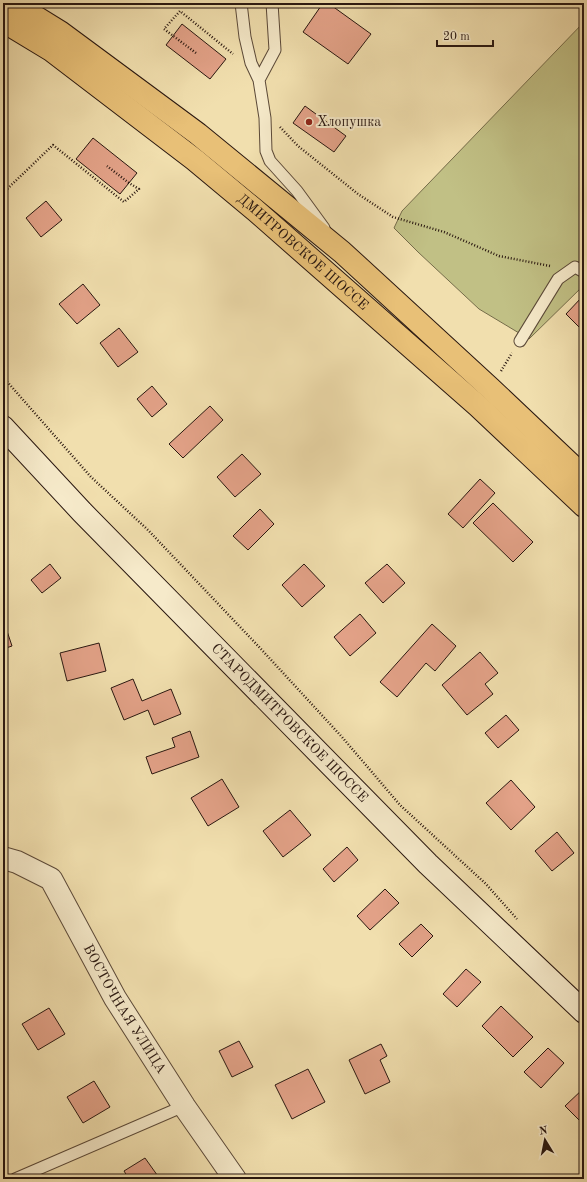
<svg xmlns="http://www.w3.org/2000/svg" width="587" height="1182" viewBox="0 0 587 1182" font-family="'Old Standard TT',serif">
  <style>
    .green { fill: #c1c085; stroke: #756c4a }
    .building { fill: #e3a288; stroke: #291710 }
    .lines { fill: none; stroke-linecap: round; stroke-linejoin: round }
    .lane-casing { stroke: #5b4938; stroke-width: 13 }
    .street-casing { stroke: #5b4938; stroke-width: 24 }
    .secondary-casing { stroke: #291710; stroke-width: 24 }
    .highway-casing { stroke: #291710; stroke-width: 24 }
    .path { stroke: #291710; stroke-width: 2.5; stroke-dasharray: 1 2; stroke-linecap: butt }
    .lane { stroke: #f6eaca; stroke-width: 11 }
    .street { stroke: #f6eaca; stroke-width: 22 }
    .secondary { stroke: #f6eaca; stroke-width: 22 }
    .highway { stroke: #e8c077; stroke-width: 22 }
    .poi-dot { fill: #8f2418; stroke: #f6eaca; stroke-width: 1.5 }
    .labels { text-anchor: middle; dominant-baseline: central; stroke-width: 4; stroke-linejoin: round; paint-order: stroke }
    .poi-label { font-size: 14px; fill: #291710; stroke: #f6eaca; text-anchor: start }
    .street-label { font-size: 14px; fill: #291710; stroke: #f6eaca }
  </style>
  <rect width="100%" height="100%" fill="#f1dfae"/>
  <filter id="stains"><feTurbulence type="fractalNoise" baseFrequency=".005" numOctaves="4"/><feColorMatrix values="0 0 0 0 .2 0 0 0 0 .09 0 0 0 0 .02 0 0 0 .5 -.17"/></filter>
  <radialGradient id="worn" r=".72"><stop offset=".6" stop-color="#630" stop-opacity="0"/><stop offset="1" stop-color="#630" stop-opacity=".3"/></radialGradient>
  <path class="green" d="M 584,22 L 584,285 L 529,339 L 479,309 L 418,252 L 394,228 L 402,211 Z"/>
  <path class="building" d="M 323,3 L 328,3 L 371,34 L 348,64 L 303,32 Z
    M 182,24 L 226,59 L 210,79 L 166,45 Z
    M 305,106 L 346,136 L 334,152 L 293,123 Z
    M 93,138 L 137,173 L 120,194 L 76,159 Z
    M 46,201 L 62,220 L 41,237 L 26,218 Z
    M 83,284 L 100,305 L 77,324 L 59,304 Z
    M 582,297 L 584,298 L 584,332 L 566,314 Z
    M 119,328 L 138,352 L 118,367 L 100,343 Z
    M 152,386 L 167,404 L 152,417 L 137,399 Z
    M 210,406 L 223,420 L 183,458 L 169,444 Z
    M 242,454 L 261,474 L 235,497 L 217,477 Z
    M 480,479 L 495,493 L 463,528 L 448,514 Z
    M 493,503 L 533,542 L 513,562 L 473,523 Z
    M 260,509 L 274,524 L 248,550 L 233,536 Z
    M 50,564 L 61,578 L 42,593 L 31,580 Z
    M 304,564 L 325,586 L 302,607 L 282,585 Z
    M 387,564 L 405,583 L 383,603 L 365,583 Z
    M 360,614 L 376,633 L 350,656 L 334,637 Z
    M 432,624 L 456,646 L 435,671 L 426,663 L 397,697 L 380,682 Z
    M 6,628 L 12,646 L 3,649 L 3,629 Z
    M 99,643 L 106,671 L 67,681 L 60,653 Z
    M 480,652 L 498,673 L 485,684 L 493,694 L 467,715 L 442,685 Z
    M 133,679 L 142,701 L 171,689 L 181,714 L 154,725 L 148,710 L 124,720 L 111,688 Z
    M 506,715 L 519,730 L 498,748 L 485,733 Z
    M 190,731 L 199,757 L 152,774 L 146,757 L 175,747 L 172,738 Z
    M 222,779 L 239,807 L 208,826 L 191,798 Z
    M 511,780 L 535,807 L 511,830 L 486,803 Z
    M 290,810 L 311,835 L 283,857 L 263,831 Z
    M 557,832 L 574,853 L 552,871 L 535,851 Z
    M 347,847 L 358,860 L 334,882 L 323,869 Z
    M 385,889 L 399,903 L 370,930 L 357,916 Z
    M 421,924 L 433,936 L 412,957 L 399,944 Z
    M 466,969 L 481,982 L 457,1007 L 443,994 Z
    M 501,1006 L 533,1037 L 513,1057 L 482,1026 Z
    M 49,1008 L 65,1034 L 38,1050 L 22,1024 Z
    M 239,1041 L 253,1067 L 232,1077 L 219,1051 Z
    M 381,1044 L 387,1056 L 380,1060 L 390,1082 L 365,1094 L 349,1060 Z
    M 548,1048 L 564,1063 L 541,1088 L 524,1072 Z
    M 308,1069 L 325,1102 L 292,1119 L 275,1085 Z
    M 94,1081 L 110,1107 L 83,1123 L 67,1097 Z
    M 584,1088 L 584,1122 L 582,1123 L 565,1106 Z
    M 145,1158 L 160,1179 L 129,1179 L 124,1171 Z"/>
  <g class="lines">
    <defs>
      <path id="lane" d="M 241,3 L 245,37 L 251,63 L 259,80 L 265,118 L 266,151 L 270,161 L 297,191 L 324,228
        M 259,80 L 275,50 L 272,3
        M 520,341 L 558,279 L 575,267 L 584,272
        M 15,1179 L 184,1106"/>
      <g id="street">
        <path id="s1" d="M 3,858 L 17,862 L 51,879 L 115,998 L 184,1106 L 235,1179"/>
      </g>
      <g id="secondary">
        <path id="s2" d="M 3,427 L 82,512 L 428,864 L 584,1012"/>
      </g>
      <g id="highway">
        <path d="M 13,3 L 60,32 L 198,134 L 342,252 L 490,388 L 584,477"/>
        <path id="s3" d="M 3,21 L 51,50 L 195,160 L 255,210 L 478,406 L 584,506"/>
      </g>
    </defs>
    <use href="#lane" class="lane-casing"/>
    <use href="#street" class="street-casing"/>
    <use href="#secondary" class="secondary-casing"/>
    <use href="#highway" class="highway-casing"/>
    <path class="path" d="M 196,53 L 164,29 L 180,11 L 233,54
      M 280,127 L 298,146 L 358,194 L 393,217 L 444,232 L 499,256 L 550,266
      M 3,193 L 53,145 L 124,202 L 139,189 L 129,183 L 107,166
      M 501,371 L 512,353
      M 3,377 L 91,477 L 148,530 L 261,649 L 342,737 L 400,805 L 486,884 L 517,919"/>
    <use href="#lane" class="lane"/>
    <use href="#street" class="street"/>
    <use href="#secondary" class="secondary"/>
    <use href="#highway" class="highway"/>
  </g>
  <circle class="poi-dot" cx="309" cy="122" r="4"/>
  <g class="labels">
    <g class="poi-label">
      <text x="317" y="122">Хлопушка</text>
    </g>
    <g class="street-label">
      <text stroke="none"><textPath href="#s3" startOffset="379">ДМИТРОВСКОЕ ШОССЕ</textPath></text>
      <text stroke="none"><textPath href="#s2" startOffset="412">СТАРОДМИТРОВСКОЕ ШОССЕ</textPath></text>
      <text stroke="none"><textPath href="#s1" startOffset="202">ВОСТОЧНАЯ УЛИЦА</textPath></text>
    </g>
  </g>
  <rect width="587" height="1182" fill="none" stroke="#f1dfae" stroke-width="16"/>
  <rect x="4" y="4" width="579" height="1174" fill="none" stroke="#291710" stroke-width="2"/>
  <rect x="8" y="8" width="571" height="1166" fill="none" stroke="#291710"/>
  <g transform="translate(545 1140) rotate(350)" stroke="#f6eaca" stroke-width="3" paint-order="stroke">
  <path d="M0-3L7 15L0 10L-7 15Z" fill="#291710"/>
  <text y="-6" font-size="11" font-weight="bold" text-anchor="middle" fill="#291710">N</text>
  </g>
  <path d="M437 40v6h56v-6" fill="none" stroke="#291710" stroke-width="2"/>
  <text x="443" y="40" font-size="12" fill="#291710" stroke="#f6eaca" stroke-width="3" paint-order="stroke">20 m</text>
  <rect width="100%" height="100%" filter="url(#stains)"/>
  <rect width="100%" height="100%" fill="url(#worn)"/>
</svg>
